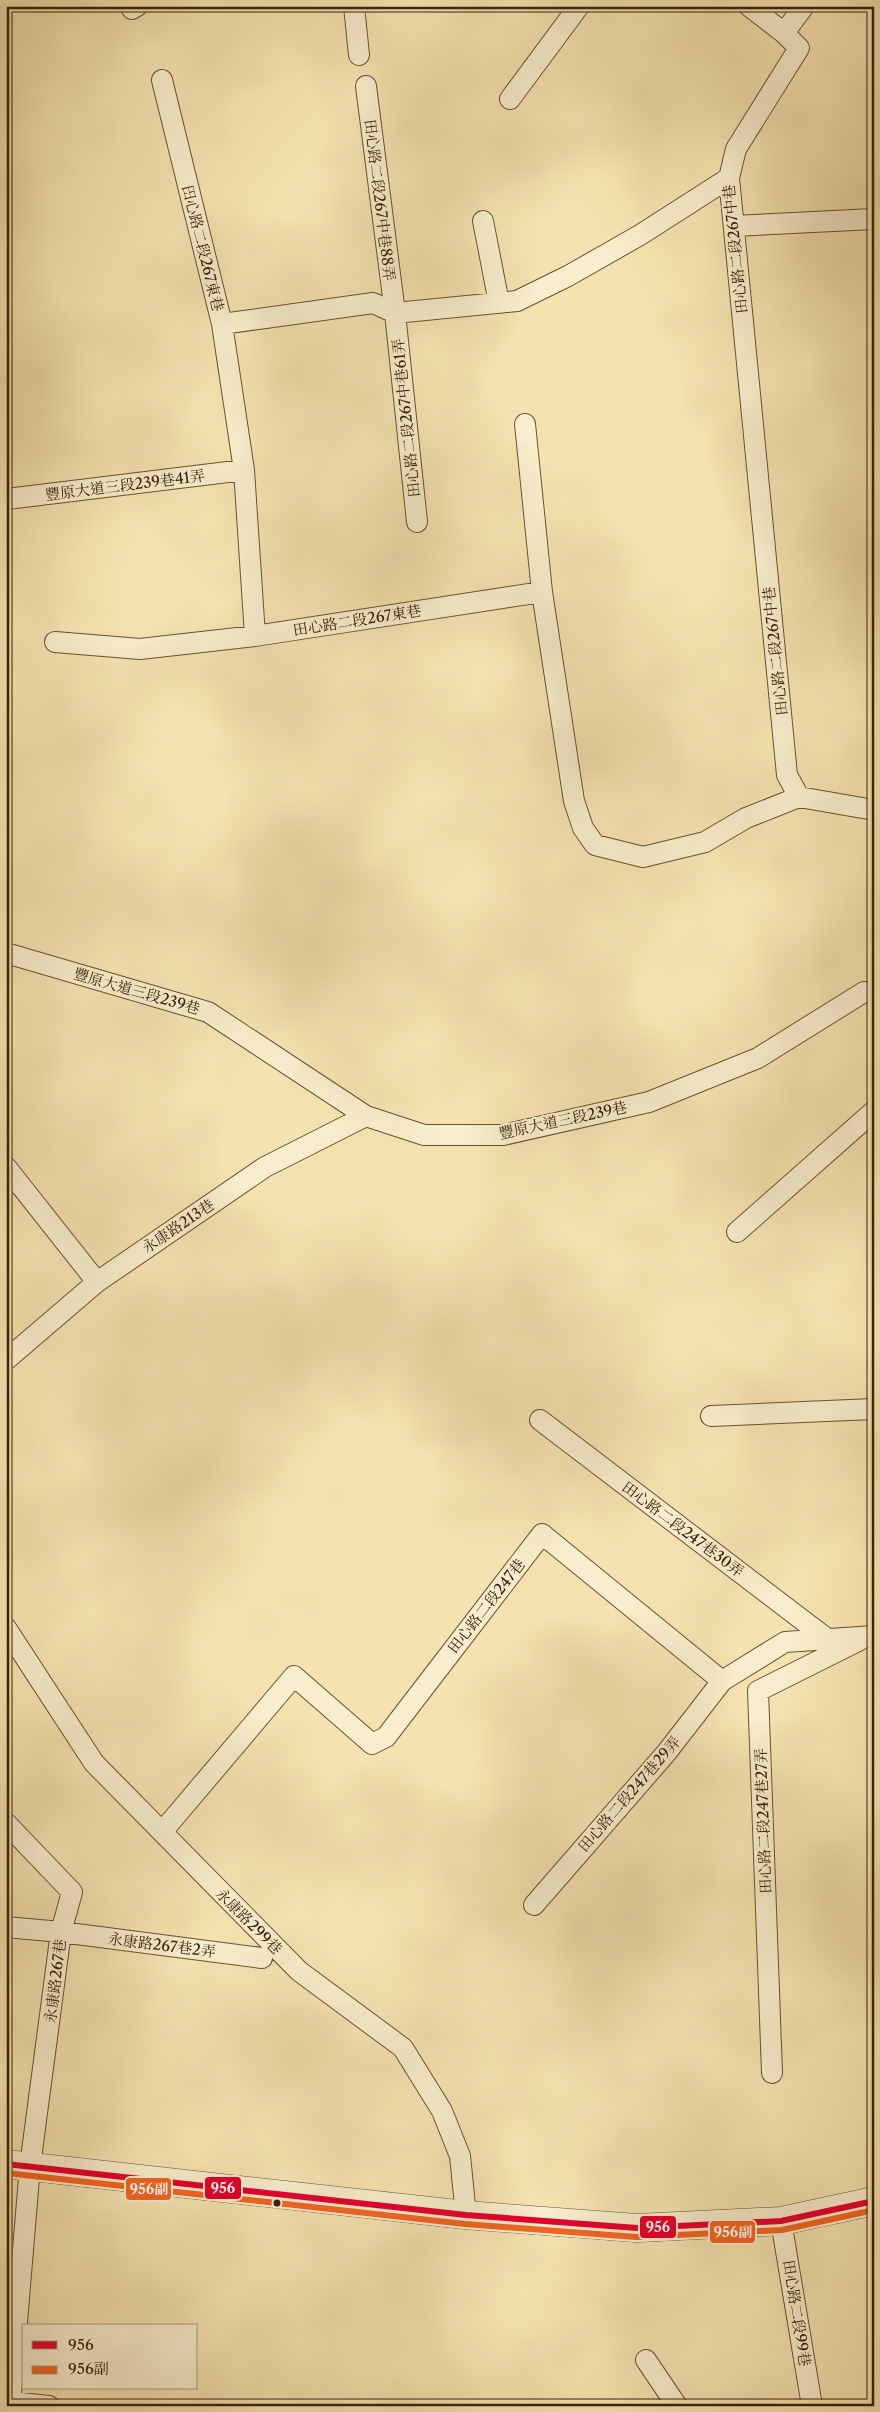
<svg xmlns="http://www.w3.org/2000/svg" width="880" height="2412" viewBox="0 0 880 2412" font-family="'Libre Caslon Text','Noto Serif TC',serif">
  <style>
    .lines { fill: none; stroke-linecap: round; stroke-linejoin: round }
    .service-casing { stroke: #685232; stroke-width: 22 }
    .minor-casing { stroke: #685232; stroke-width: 29 }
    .service { stroke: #f8edcc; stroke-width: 20 }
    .minor { stroke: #f8edcc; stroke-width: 28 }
    .bus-1-casing { stroke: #f8edcc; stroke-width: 10 }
    .bus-2-casing { stroke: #f8edcc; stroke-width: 10 }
    .bus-1 { stroke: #e4002b; stroke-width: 6 }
    .bus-2 { stroke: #f26522; stroke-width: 6 }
    .bus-dot { fill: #392208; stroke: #f8edcc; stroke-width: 2 }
    .labels { text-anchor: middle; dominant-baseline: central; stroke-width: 4; stroke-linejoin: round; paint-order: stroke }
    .street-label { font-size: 15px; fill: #392208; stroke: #f8edcc }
    .line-badge { stroke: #f8edcc; stroke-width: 2 }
    .badge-label { font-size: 14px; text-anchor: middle; font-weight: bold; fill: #fff }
  </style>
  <rect width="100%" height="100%" fill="#f4e3b0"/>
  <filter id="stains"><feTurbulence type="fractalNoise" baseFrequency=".004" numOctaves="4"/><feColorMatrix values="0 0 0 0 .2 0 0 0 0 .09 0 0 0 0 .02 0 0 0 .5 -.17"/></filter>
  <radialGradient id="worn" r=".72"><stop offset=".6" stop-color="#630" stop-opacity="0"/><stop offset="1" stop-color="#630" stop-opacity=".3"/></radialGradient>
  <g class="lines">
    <defs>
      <path id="service" d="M 354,6 L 359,55
        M 749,6 L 784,33
        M 132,9 L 137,6
        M 162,80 L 222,324 L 244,470 L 255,636 L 542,592 L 574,801 L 583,828 L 595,845 L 643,857 L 705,842 L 746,818 L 799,797
        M 366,86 L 395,313 L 417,522
        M 510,99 L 579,6
        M 729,178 L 736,149 L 799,48 L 784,33 L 804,6
        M 483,221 L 499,303
        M 734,226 L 874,219
        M 222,324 L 373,303 L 395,313 L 517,301 L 568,276 L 640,235 L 729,178 L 787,775 L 799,797
        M 525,424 L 542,592
        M 7,499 L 244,470
        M 55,642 L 140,649 L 255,636
        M 799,797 L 874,810
        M 6,953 L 208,1012 L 366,1116 L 424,1135 L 503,1135 L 649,1102 L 758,1058 L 864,992
        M 6,1167 L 97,1282
        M 737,1232 L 874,1111
        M 6,1360 L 97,1282 L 265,1167 L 366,1116
        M 711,1416 L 874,1409
        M 540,1420 L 826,1638
        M 6,1628 L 94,1763 L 299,1971 L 403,2048 L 442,2111 L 460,2156 L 466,2215
        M 6,1823 L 72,1892 L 61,1932 L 30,2166 L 10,2406
        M 162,1832 L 294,1676 L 372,1744 L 386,1737 L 542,1534 L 722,1681 L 785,1642 L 874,1636
        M 534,1905 L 667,1752 L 722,1681
        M 6,1927 L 61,1932 L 262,1958
        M 772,2073 L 758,1691 L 860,1640
        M 781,2221 L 812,2406
        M 646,2360 L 677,2406
        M 11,2402 L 49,2406"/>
      <path id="minor" d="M 6,2164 L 466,2215 L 637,2228 L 781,2221 L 874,2201"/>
    </defs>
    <use href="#service" class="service-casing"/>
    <use href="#minor" class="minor-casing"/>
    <use href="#service" class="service"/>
    <use href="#minor" class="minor"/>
    <defs>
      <path id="bus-1" d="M 6,2164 L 466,2215 L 637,2228 L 781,2221 L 874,2201"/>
      <path id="bus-2" d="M 6,2173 L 465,2224 L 636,2237 L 782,2230 L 874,2210"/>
    </defs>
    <use href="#bus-1" class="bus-1-casing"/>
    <use href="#bus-2" class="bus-2-casing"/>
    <use href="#bus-1" class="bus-1"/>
    <use href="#bus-2" class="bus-2"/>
  </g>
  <circle class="bus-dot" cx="277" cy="2203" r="4.5"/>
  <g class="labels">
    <g class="street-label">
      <text transform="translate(380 200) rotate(83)">田心路二段267中巷88弄</text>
      <text transform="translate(203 248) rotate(76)">田心路二段267東巷</text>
      <text transform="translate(735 249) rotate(-96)">田心路二段267中巷</text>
      <text transform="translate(406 418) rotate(-96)">田心路二段267中巷61弄</text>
      <text transform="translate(125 485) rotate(-7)">豐原大道三段239巷41弄</text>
      <text transform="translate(357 620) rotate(-9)">田心路二段267東巷</text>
      <text transform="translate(775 651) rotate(-96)">田心路二段267中巷</text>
      <text transform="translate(137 991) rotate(16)">豐原大道三段239巷</text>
      <text transform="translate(563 1120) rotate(-12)">豐原大道三段239巷</text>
      <text transform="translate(178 1226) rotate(-34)">永康路213巷</text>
      <text transform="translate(683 1529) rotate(37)">田心路二段247巷30弄</text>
      <text transform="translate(486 1606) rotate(-52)">田心路二段247巷</text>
      <text transform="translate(629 1794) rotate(-49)">田心路二段247巷29弄</text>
      <text transform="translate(763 1821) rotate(-92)">田心路二段247巷27弄</text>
      <text transform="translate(249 1921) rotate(45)">永康路299巷</text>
      <text transform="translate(162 1945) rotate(7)">永康路267巷2弄</text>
      <text transform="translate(55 1981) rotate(-83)">永康路267巷</text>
      <text transform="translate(797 2313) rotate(81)">田心路二段99巷</text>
    </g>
  </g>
  <g class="line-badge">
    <rect x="204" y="2176" width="38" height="24" rx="5" fill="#e4002b"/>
    <rect x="125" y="2177" width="47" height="24" rx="5" fill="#f26522"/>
    <rect x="639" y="2215" width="38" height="24" rx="5" fill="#e4002b"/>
    <rect x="709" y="2220" width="47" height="24" rx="5" fill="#f26522"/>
  </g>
  <g class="badge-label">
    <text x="223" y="2193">956</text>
    <text x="149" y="2194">956副</text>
    <text x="658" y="2232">956</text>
    <text x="733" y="2237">956副</text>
  </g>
  <rect width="880" height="2412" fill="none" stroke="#f4e3b0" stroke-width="25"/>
  <rect x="8" y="8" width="865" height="2397" fill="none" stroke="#392208" stroke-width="2.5"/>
  <rect x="12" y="12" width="855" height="2387" fill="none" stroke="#392208"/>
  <rect x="22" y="2324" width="175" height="65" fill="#f8edcc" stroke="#ac9c7e"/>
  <rect x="32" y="2341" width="25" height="8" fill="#e4002b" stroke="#ac9c7e"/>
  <text x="68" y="2350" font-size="15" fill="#392208">956</text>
  <rect x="32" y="2366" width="25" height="8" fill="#f26522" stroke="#ac9c7e"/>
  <text x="68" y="2374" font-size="15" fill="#392208">956副</text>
  <rect width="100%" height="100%" filter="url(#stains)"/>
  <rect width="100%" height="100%" fill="url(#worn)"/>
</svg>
